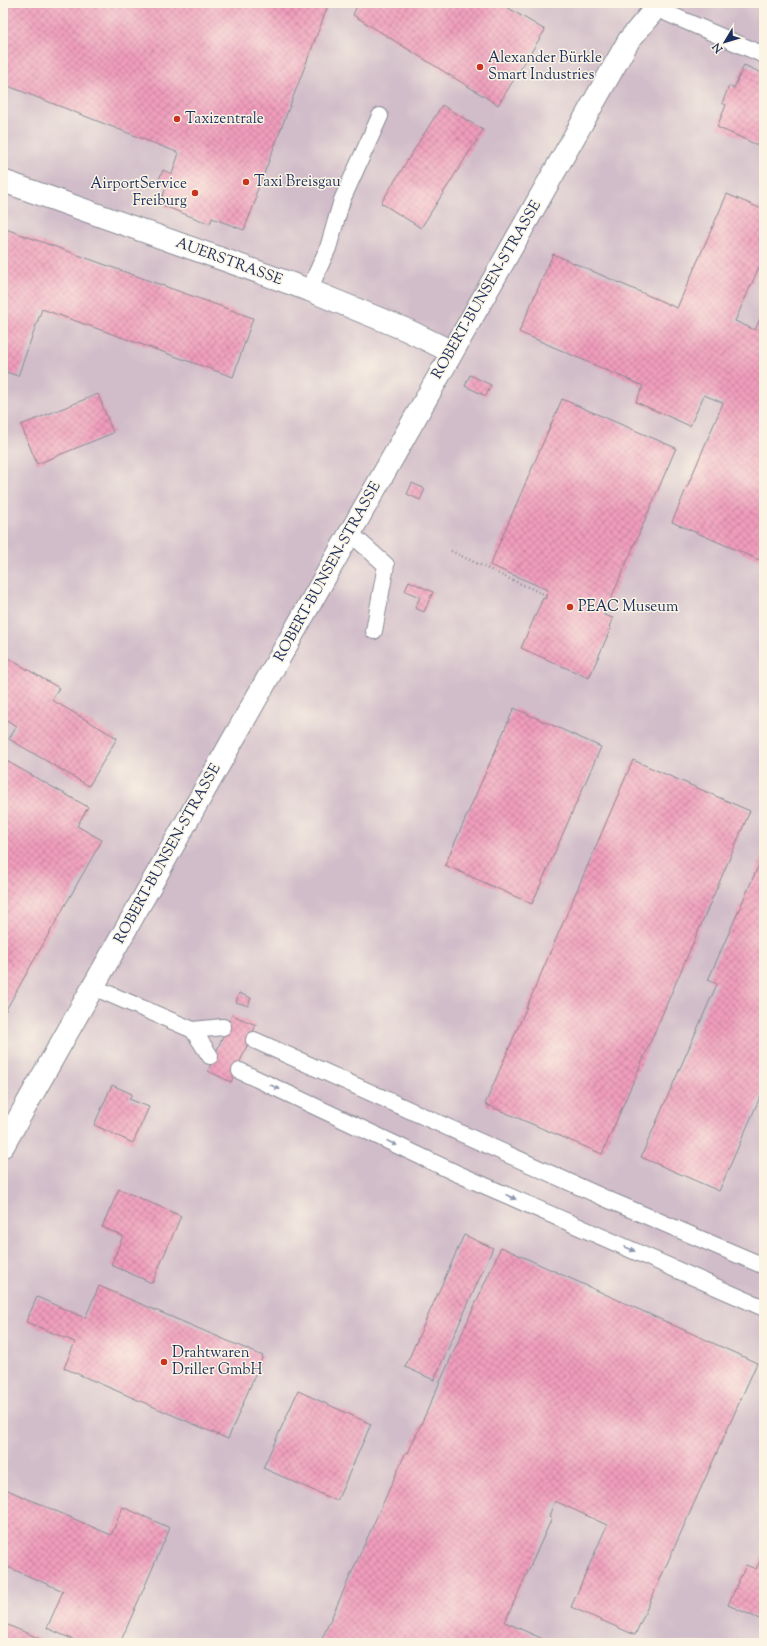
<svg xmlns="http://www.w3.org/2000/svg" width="767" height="1646" viewBox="0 0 767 1646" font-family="'Sorts Mill Goudy',serif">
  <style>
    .industrial { fill: #d1bdc9 }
    .building { fill: url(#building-cross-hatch) }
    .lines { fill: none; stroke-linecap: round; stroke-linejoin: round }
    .lane-casing { stroke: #888a94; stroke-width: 18 }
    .street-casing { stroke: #888a94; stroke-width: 24 }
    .path { stroke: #888a94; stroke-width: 2.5; stroke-dasharray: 1 3; stroke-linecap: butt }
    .lane { stroke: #fff; stroke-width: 16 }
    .street { stroke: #fff; stroke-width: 22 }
    .oneway { fill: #8d97ae }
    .poi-dot { fill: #c8321e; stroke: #fcf5e5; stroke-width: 1.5 }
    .labels { text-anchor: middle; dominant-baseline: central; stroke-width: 3; stroke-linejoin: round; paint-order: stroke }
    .poi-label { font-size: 15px; fill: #1b2f5e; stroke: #fcf5e5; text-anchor: start }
    .street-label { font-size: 15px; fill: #1b2f5e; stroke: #fcf5e5 }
  </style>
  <defs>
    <pattern id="building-cross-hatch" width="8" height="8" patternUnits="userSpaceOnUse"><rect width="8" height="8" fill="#f09dbb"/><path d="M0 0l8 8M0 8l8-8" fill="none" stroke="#c2809b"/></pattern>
  </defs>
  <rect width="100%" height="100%" fill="#fcf5e5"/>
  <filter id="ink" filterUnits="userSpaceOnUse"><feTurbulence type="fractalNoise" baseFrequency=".025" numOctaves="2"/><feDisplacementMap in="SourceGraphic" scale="8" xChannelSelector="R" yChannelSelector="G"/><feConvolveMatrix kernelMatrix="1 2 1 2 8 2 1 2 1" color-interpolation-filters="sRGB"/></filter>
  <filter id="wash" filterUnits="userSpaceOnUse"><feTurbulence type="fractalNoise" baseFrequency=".012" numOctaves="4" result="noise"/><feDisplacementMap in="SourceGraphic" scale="16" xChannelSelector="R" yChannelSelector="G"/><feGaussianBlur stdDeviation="0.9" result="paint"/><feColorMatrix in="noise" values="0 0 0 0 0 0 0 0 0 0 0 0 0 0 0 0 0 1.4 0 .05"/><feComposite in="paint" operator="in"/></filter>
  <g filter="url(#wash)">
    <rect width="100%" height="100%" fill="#f4e5ca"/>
    <path class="industrial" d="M 3,3 L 764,3 L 764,1643 L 3,1643 Z"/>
    <g id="blocks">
      <path class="building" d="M 3,3 L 329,3 L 260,184 L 255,196 L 257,197 L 244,230 L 212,218 L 210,224 L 159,204 L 168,183 L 159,179 L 163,170 L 172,174 L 179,153 L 3,84 Z
        M 358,3 L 500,3 L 545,30 L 498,105 L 353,15 Z
        M 744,65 L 764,74 L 764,148 L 717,127 L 726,105 L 722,103 L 729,86 L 734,88 Z
        M 442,105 L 483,130 L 421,228 L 381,203 Z
        M 727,194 L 764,210 L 764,256 L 735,321 L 755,330 L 764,309 L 764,562 L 672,522 L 723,403 L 704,395 L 690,426 L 636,402 L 643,386 L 519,332 L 553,254 L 677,308 Z
        M 3,228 L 253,318 L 233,377 L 42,309 L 18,376 L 3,371 Z
        M 470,375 L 491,385 L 486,396 L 465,386 Z
        M 98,394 L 113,433 L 37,464 L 21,425 Z
        M 562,399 L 676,448 L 604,615 L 613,618 L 609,627 L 611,628 L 589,678 L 521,648 L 543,598 L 545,599 L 548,590 L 490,565 Z
        M 412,483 L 425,489 L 420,500 L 407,494 Z
        M 409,581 L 433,592 L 424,612 L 415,608 L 420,597 L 405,591 Z
        M 3,655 L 59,688 L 52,700 L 117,738 L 89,786 L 9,739 L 17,726 L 3,718 Z
        M 514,708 L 601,747 L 532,904 L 445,865 Z
        M 3,759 L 88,807 L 77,826 L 102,840 L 3,1015 Z
        M 633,760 L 750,811 L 602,1154 L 485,1104 Z
        M 764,853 L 764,1088 L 719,1191 L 641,1157 L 717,984 L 708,980 Z
        M 239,993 L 251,998 L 248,1006 L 236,1002 Z
        M 232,1015 L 256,1025 L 231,1082 L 208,1071 Z
        M 112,1085 L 132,1094 L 129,1099 L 149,1107 L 133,1143 L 94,1125 Z
        M 119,1189 L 181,1216 L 152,1283 L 111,1265 L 123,1236 L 102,1227 Z
        M 464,1235 L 493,1248 L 434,1380 L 405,1367 Z
        M 501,1247 L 757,1363 L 635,1635 L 571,1607 L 607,1525 L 555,1501 L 549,1516 L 552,1518 L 505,1622 L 552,1643 L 320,1643 L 406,1452 L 408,1453 Z
        M 99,1286 L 263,1356 L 228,1439 L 64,1368 L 75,1342 L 26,1322 L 37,1297 L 85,1318 Z
        M 298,1391 L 371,1424 L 337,1501 L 263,1468 Z
        M 3,1488 L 111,1535 L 123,1507 L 170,1528 L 120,1643 L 81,1643 L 47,1628 L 63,1591 L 3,1565 Z
        M 764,1552 L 764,1621 L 728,1605 L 746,1565 L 756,1569 Z
        M 3,1623 L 50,1643 L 3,1643 Z"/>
    </g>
  </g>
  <g filter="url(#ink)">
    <use href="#blocks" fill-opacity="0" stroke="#888a94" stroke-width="1"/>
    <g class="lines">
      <defs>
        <path id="lane" d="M 655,8 L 764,55
          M 309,290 L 328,248 L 342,200 L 380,116
          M 350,533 L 386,565 L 374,631
          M 93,987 L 193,1030 L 223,1027
          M 193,1030 L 210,1056
          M 254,1040 L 609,1200 L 764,1266
          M 240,1071 L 456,1173 L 764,1308"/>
        <path id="street" d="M 3,181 L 309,290 L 407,330 L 452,352
          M 3,1146 L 629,40 L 660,3"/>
      </defs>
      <use href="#lane" class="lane-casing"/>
      <use href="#street" class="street-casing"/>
      <path class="path" d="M 451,551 L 503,576 L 546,595"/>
      <use href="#lane" class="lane"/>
      <use href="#street" class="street"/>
    </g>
    <defs><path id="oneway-solid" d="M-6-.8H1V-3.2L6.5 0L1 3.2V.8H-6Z"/></defs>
    <g class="oneway">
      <use href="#oneway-solid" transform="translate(275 1087) rotate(25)"/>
      <use href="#oneway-solid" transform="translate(392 1143) rotate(25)"/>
      <use href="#oneway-solid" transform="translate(511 1197) rotate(24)"/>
      <use href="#oneway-solid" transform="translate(630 1249) rotate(24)"/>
    </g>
  </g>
  <g class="poi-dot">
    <circle cx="480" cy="67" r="4"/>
    <circle cx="177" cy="119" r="4"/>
    <circle cx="246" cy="182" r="4"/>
    <circle cx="195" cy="193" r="4"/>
    <circle cx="570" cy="607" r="4"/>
    <circle cx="164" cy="1362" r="4"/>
  </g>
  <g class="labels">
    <g class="poi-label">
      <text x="488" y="58">Alexander Bürkle<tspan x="488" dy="17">Smart Industries</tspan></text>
      <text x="185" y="119">Taxizentrale</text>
      <text x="254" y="182">Taxi Breisgau</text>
      <text x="187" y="184" text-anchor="end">AirportService<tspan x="187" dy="17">Freiburg</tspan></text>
      <text x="578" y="607">PEAC Museum</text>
      <text x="172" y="1353">Drahtwaren<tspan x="172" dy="17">Driller GmbH</tspan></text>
    </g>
    <g class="street-label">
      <text transform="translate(229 262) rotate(20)">AUERSTRASSE</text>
      <text transform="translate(487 290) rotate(-60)">ROBERT-BUNSEN-STRASSE</text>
      <text transform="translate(328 572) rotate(-61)">ROBERT-BUNSEN-STRASSE</text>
      <text transform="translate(168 854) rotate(-61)">ROBERT-BUNSEN-STRASSE</text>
    </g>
  </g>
  <rect width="767" height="1646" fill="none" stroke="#fcf5e5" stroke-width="16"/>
  <g transform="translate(725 42) rotate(232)" stroke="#fcf5e5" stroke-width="3" paint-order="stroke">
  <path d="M0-3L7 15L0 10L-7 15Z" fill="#1b2f5e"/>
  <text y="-6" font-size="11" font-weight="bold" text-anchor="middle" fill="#1b2f5e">N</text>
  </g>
</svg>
